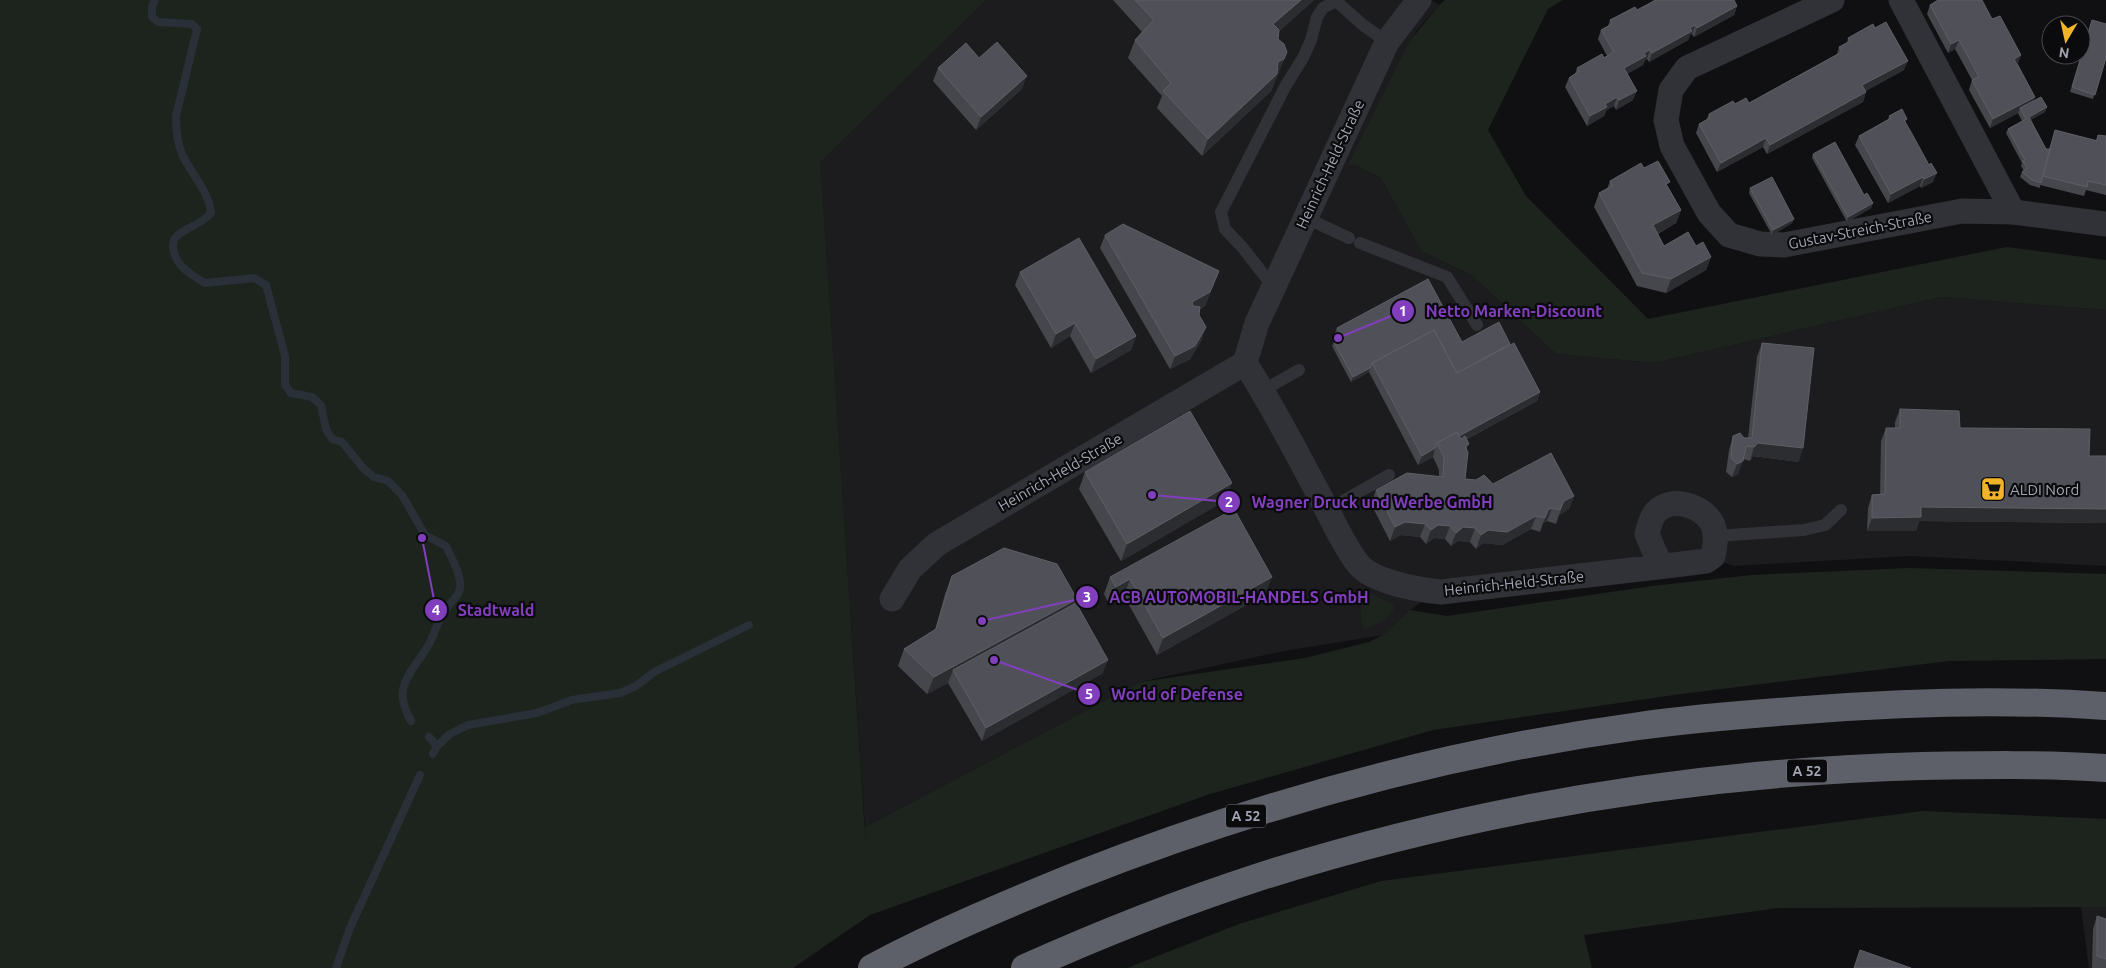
<svg xmlns="http://www.w3.org/2000/svg" width="2106" height="968" viewBox="0 0 2106 968" font-family="Ubuntu,sans-serif">
  <style>
    .built { fill: #1c1c1f }
    .green { fill: #1d241e }
    .lines { fill: none; stroke-linecap: round; stroke-linejoin: round }
    .stream { stroke: #293037; stroke-width: 8 }
    .lane { stroke: #313237; stroke-width: 12 }
    .street { stroke: #313237; stroke-width: 25 }
    .highway { stroke: #5d6068; stroke-width: 28 }
    .wall { fill: #46474d }
    .shaded-wall { fill: #2c2d31 }
    .building { fill: #505158; stroke: #5d5f66 }
    .labels { text-anchor: middle; dominant-baseline: central; stroke-width: 4.5; stroke-linejoin: round; paint-order: stroke }
    .shield { fill: #0b0b0d; stroke: #757881; stroke-width: 1 }
    .shield-label { font-size: 14px; font-weight: bold; fill: #a2a6b3 }
    .street-label { font-size: 15px; fill: #a2a6b3; stroke: #0b0b0d }
    .poi-label { font-size: 15px; fill: #a2a6b3; stroke: #0b0b0d; text-anchor: start }
    .leader { fill: none; stroke: #813ebd; stroke-width: 2 }
    .callout-dot { fill: #813ebd; stroke: #0b0b0d; stroke-width: 2 }
    .mark-label { font-size: 15px; text-anchor: middle; font-weight: bold; fill: #fff }
    .callout-label { font-size: 16px; text-anchor: middle; font-weight: bold; fill: #813ebd; stroke: #0b0b0d; stroke-width: 4.5; stroke-linejoin: round; paint-order: stroke }
  </style>
  <rect width="100%" height="100%" fill="#101012"/>
  <path class="built" d="M 985,0 L 1432,0 L 1439,5 L 1417,30 L 1349,165 L 1355,165 L 1381,178 L 1421,251 L 1471,275 L 1556,354 L 1654,363 L 1942,297 L 2106,310 L 2106,566 L 1909,556 L 1734,566 L 1704,556 L 1439,590 L 1410,610 L 1383,635 L 1284,651 L 1140,682 L 865,827 L 819,160 Z
    M 2081,907 L 2106,907 L 2106,968 L 2089,968 Z"/>
  <path class="green" d="M 0,0 L 986,0 L 820,162 L 866,847 L 865,827 L 1140,682 L 1305,658 L 1369,642 L 1383,635 L 1410,610 L 1447,616 L 1652,586 L 1752,575 L 1909,568 L 2106,574 L 2106,659 L 1949,661 L 1681,694 L 1433,730 L 1207,795 L 870,915 L 793,968 L 0,968 Z
    M 1445,0 L 1563,0 L 1548,9 L 1488,130 L 1526,196 L 1648,319 L 2007,247 L 2106,260 L 2106,310 L 1942,297 L 1654,363 L 1556,354 L 1471,275 L 1421,251 L 1381,178 L 1355,165 L 1348,165 L 1410,41 L 1439,5 Z
    M 1361,589 L 1392,604 L 1394,608 C 1390,618 1376,628 1364,628 L 1361,622 Z
    M 1922,811 L 2106,819 L 2106,907 L 1778,908 L 1584,935 L 1592,968 L 1127,968 L 1239,924 L 1381,881 Z"/>
  <g class="lines">
    <path class="stream" d="M 155,0 L 152,6 L 152,17 L 158,22 L 192,24 L 197,29 L 176,116 C 176,128 177,142 182,154 C 191,174 209,191 211,213 C 200,226 185,227 176,237 C 174,239 173,244 173,247 C 175,266 190,274 205,283 L 254,278 L 266,285 L 285,356 L 285,385 L 291,393 L 312,397 L 321,405 L 326,429 L 332,439 L 342,442 L 364,469 L 374,477 L 388,481 L 402,495 L 425,535 L 446,546 C 451,557 459,570 460,582 C 462,594 453,599 447,608 C 438,618 435,634 428,646 C 411,674 391,686 411,721
      M 429,737 L 437,746 L 433,754
      M 437,746 L 450,734 L 468,725 L 537,713 L 572,700 L 620,693 L 636,686 L 654,672 L 749,625
      M 336,968 L 350,928 L 420,775"/>
    <path class="lane" d="M 1306,218 L 1349,238
      M 1360,243 L 1447,277 L 1477,325
      M 1274,288 L 1243,248 L 1225,229 L 1221,212 L 1286,85 L 1303,58 L 1311,40 L 1317,17 L 1323,8 L 1336,1 L 1363,25 L 1387,42
      M 1262,391 L 1299,370
      M 1327,510 L 1389,475
      M 1716,536 L 1804,530 L 1825,525 L 1841,510"/>
    <path class="street" d="M 1832,0 L 1687,68 L 1671,90 L 1666,120 L 1672,146 L 1709,213 L 1729,235 L 1760,244 L 1784,245 L 1962,211 L 2013,212 L 2106,224
      M 1901,0 L 2013,212
      M 1245,363 C 1274,408 1298,456 1323,502 C 1333,521 1346,550 1359,565 C 1374,582 1419,590 1441,592 L 1666,566 L 1706,561 L 1713,556 C 1715,546 1717,536 1713,525 C 1704,506 1672,495 1656,512 C 1651,517 1649,527 1647,534 L 1658,560 L 1666,566
      M 892,599 L 910,569 L 937,544 L 1245,363 L 1257,323 L 1387,42 L 1419,0"/>
    <path class="highway" d="M 872,968 C 938,933 1007,904 1076,876 C 1257,805 1447,752 1639,726 C 1694,718 1749,714 1805,710 C 1905,702 2006,699 2106,706
      M 1025,968 C 1101,934 1179,903 1259,877 C 1473,809 1697,772 1922,766 C 1983,765 2045,764 2106,768"/>
  </g>
  <path class="wall" d="M 1113,0 L 1314,0 L 1279,31 L 1278,39 L 1287,52 L 1271,91 L 1202,156 L 1157,108 L 1162,96 L 1128,58 L 1135,40 L 1142,32 Z
    M 1654,0 L 1734,0 L 1737,6 L 1734,15 L 1694,37 L 1692,34 L 1690,35 L 1688,40 L 1649,62 L 1647,59 L 1645,60 L 1643,65 L 1627,74 L 1633,100 L 1616,110 L 1614,106 L 1608,109 L 1606,111 L 1604,116 L 1587,126 L 1565,87 L 1569,78 L 1575,74 L 1577,68 L 1607,56 L 1598,39 L 1601,30 L 1608,26 L 1610,20 L 1637,10 L 1653,1 Z
    M 1930,5 L 2018,64 L 2035,97 L 2033,101 L 2047,107 L 2045,112 L 2030,120 L 2046,149 L 2049,149 L 2055,130 L 2096,140 L 2098,135 L 2106,136 L 2106,195 L 2086,190 L 2084,196 L 2040,185 L 2040,188 L 2030,185 L 2020,177 L 2022,172 L 2024,171 L 2021,166 L 2022,163 L 2006,133 L 2008,129 L 2022,121 L 2018,113 L 1990,128 L 1969,90 L 1972,80 L 1965,67 L 1955,49 L 1948,53 L 1927,14 Z
    M 2092,20 L 2106,58 L 2093,99 L 2070,92 Z
    M 1848,38 L 1904,70 L 1865,91 L 1866,92 L 1863,102 L 1767,154 L 1763,147 L 1717,172 L 1696,133 L 1699,124 L 1706,120 L 1709,114 L 1735,104 L 1749,103 L 1837,54 L 1839,47 L 1847,43 Z
    M 979,58 L 1022,89 L 976,130 L 933,81 L 938,68 Z
    M 1889,116 L 1907,119 L 1905,122 L 1933,182 L 1921,188 L 1920,186 L 1888,203 L 1855,145 L 1859,136 L 1888,120 Z
    M 1813,154 L 1873,203 L 1871,208 L 1847,222 L 1812,158 Z
    M 1644,168 L 1668,187 L 1681,210 L 1676,223 L 1658,234 L 1664,246 L 1696,246 L 1711,257 L 1706,270 L 1666,293 L 1637,286 L 1594,207 L 1599,193 L 1607,189 L 1610,181 Z
    M 1750,188 L 1794,219 L 1792,223 L 1772,235 L 1749,193 Z
    M 1105,235 L 1219,271 L 1205,306 L 1200,309 L 1199,315 L 1206,327 L 1201,341 L 1190,359 L 1170,369 L 1100,248 Z
    M 1020,272 L 1136,336 L 1131,350 L 1091,373 L 1070,336 L 1051,348 L 1015,285 Z
    M 1337,328 L 1462,342 L 1510,344 L 1540,392 L 1537,401 L 1467,439 L 1467,450 L 1465,479 L 1493,484 L 1574,496 L 1569,509 L 1559,515 L 1556,524 L 1547,521 L 1543,523 L 1540,532 L 1531,529 L 1502,545 L 1483,543 L 1476,549 L 1470,542 L 1458,541 L 1451,546 L 1445,539 L 1434,538 L 1426,544 L 1420,537 L 1401,535 L 1390,541 L 1371,504 L 1376,490 L 1439,477 L 1439,470 L 1433,457 L 1418,465 L 1369,372 L 1351,382 L 1332,346 L 1334,342 L 1338,339 L 1335,333 Z
    M 1762,343 L 1799,462 L 1753,456 L 1750,461 L 1743,459 L 1738,474 L 1732,477 L 1726,472 L 1729,450 L 1733,436 L 1748,438 L 1757,357 Z
    M 1900,409 L 1960,428 L 2089,456 L 2106,456 L 2106,523 L 1919,521 L 1916,531 L 1867,531 L 1868,508 L 1872,495 L 1880,495 L 1881,441 L 1886,428 L 1895,428 L 1895,422 Z
    M 1085,472 L 1226,500 L 1121,561 L 1079,489 Z
    M 952,576 L 1077,599 L 1076,603 L 1103,673 L 982,741 L 948,683 L 927,694 L 898,666 L 904,649 L 935,630 L 945,594 Z
    M 1110,577 L 1266,594 L 1157,655 L 1124,596 L 1109,604 L 1104,594 Z
    M 2097,916 L 2106,919 L 2106,968 L 2092,968 L 2093,929 Z"/>
  <path class="shaded-wall" d="M 1301,0 L 1314,0 L 1267,41 L 1273,24 Z
    M 1737,6 L 1734,15 L 1694,37 L 1697,28 Z
    M 1695,25 L 1692,34 L 1690,35 L 1688,40 L 1649,62 L 1652,53 Z
    M 1959,40 L 1955,49 L 1948,53 L 1951,44 Z
    M 1650,50 L 1647,59 L 1645,60 L 1643,65 L 1621,77 L 1624,68 L 1644,53 Z
    M 1287,52 L 1271,91 L 1202,156 L 1208,139 Z
    M 2021,55 L 2018,64 L 2011,68 L 2014,59 Z
    M 1908,61 L 1904,70 L 1859,95 L 1862,85 Z
    M 1027,76 L 1022,89 L 976,130 L 981,117 Z
    M 1637,91 L 1633,100 L 1616,110 L 1619,100 Z
    M 1866,92 L 1863,102 L 1767,154 L 1770,145 Z
    M 1617,97 L 1614,106 L 1606,111 L 1604,116 L 1587,126 L 1590,116 L 1605,104 Z
    M 2035,97 L 2032,106 L 2020,108 L 2018,113 L 1990,128 L 1993,119 Z
    M 2047,107 L 2045,112 L 2027,122 L 2029,117 Z
    M 1766,138 L 1763,147 L 1717,172 L 1721,163 Z
    M 1937,173 L 1933,182 L 1921,188 L 1924,179 Z
    M 1923,177 L 1920,186 L 1888,203 L 1891,194 Z
    M 1873,203 L 1871,208 L 1847,222 L 1848,217 Z
    M 1681,210 L 1676,223 L 1648,239 L 1653,225 Z
    M 1794,219 L 1792,223 L 1772,235 L 1773,230 Z
    M 1711,257 L 1706,270 L 1666,293 L 1671,279 Z
    M 1219,271 L 1205,306 L 1187,316 L 1192,302 Z
    M 1075,323 L 1070,336 L 1051,348 L 1056,334 Z
    M 1206,327 L 1201,341 L 1190,359 L 1170,369 L 1175,356 Z
    M 1136,336 L 1131,350 L 1091,373 L 1096,359 Z
    M 1370,368 L 1369,372 L 1351,382 L 1353,377 Z
    M 1540,392 L 1537,401 L 1442,452 L 1439,447 Z
    M 1758,443 L 1803,448 L 1799,462 L 1753,456 L 1750,461 L 1754,447 Z
    M 1435,448 L 1433,457 L 1418,465 L 1422,456 Z
    M 1743,461 L 1738,474 L 1732,477 L 1737,464 Z
    M 1232,483 L 1226,500 L 1121,561 L 1127,544 Z
    M 1574,496 L 1569,509 L 1559,515 L 1564,501 Z
    M 1921,507 L 2106,509 L 2106,523 L 1919,521 L 1916,531 L 1867,531 L 1872,518 Z
    M 1552,508 L 1547,521 L 1543,523 L 1548,510 Z
    M 1536,516 L 1531,529 L 1502,545 L 1483,543 L 1476,549 L 1481,535 L 1488,530 Z
    M 1405,522 L 1425,524 L 1420,537 L 1401,535 L 1390,541 L 1395,527 Z
    M 1438,525 L 1450,526 L 1445,539 L 1434,538 L 1426,544 L 1431,530 Z
    M 1463,527 L 1475,528 L 1470,542 L 1458,541 L 1451,546 L 1456,533 Z
    M 1272,577 L 1266,594 L 1157,655 L 1163,638 Z
    M 1130,579 L 1124,596 L 1109,604 L 1116,587 Z
    M 1077,599 L 1071,616 L 953,670 L 948,683 L 927,694 L 934,677 Z
    M 1108,660 L 1103,673 L 982,741 L 986,728 Z"/>
  <path class="building" d="M 1135,0 L 1301,0 L 1273,24 L 1279,30 L 1278,39 L 1284,44 L 1287,52 L 1284,59 L 1278,62 L 1277,74 L 1208,139 L 1163,91 L 1171,83 L 1135,40 L 1154,20 Z
    M 1656,0 L 1734,0 L 1737,6 L 1697,28 L 1695,25 L 1690,28 L 1692,31 L 1652,53 L 1650,50 L 1644,53 L 1646,56 L 1624,68 L 1637,91 L 1619,100 L 1617,97 L 1612,100 L 1605,104 L 1607,107 L 1590,116 L 1569,78 L 1579,71 L 1577,68 L 1602,54 L 1604,58 L 1614,52 L 1601,30 L 1612,24 L 1610,20 L 1635,7 L 1637,10 Z
    M 1938,0 L 1982,0 L 1992,19 L 2000,16 L 2021,55 L 2014,59 L 2035,97 L 1993,119 L 1972,80 L 1979,77 L 1969,58 L 1959,40 L 1951,44 L 1930,5 Z
    M 2092,20 L 2106,24 L 2106,58 L 2095,95 L 2072,87 Z
    M 1886,22 L 1908,61 L 1862,85 L 1866,92 L 1770,145 L 1766,138 L 1721,163 L 1699,124 L 1710,118 L 1709,114 L 1733,101 L 1735,104 L 1746,98 L 1749,103 L 1842,52 L 1839,47 L 1850,41 L 1848,38 L 1873,24 L 1875,28 Z
    M 997,42 L 1027,76 L 981,117 L 938,68 L 966,43 L 979,58 Z
    M 2041,97 L 2047,107 L 2029,117 L 2046,149 L 2050,149 L 2041,183 L 2032,180 L 2022,172 L 2027,168 L 2023,161 L 2025,160 L 2008,129 L 2026,119 L 2020,108 Z
    M 1902,109 L 1907,119 L 1904,120 L 1911,132 L 1929,165 L 1931,163 L 1937,173 L 1924,179 L 1923,177 L 1891,194 L 1859,136 L 1891,118 L 1889,116 Z
    M 2055,130 L 2097,141 L 2098,135 L 2106,136 L 2106,185 L 2088,181 L 2087,187 L 2043,176 Z
    M 1835,142 L 1864,195 L 1867,193 L 1873,203 L 1848,217 L 1813,154 Z
    M 1658,161 L 1670,182 L 1666,184 L 1681,210 L 1653,225 L 1664,246 L 1688,232 L 1696,246 L 1703,242 L 1711,257 L 1671,279 L 1642,273 L 1599,193 L 1612,186 L 1610,181 L 1641,163 L 1644,168 Z
    M 1772,177 L 1794,219 L 1773,230 L 1750,188 Z
    M 1123,224 L 1219,271 L 1210,292 L 1192,302 L 1193,306 L 1200,307 L 1199,315 L 1206,327 L 1195,346 L 1175,356 L 1105,235 Z
    M 1079,238 L 1136,336 L 1096,359 L 1075,323 L 1056,334 L 1020,272 Z
    M 1428,279 L 1462,342 L 1499,322 L 1510,344 L 1457,373 L 1434,330 L 1372,363 L 1370,368 L 1353,377 L 1334,342 L 1342,338 L 1337,328 Z
    M 1434,330 L 1457,373 L 1514,343 L 1540,392 L 1459,436 L 1457,432 L 1437,443 L 1435,448 L 1422,456 L 1372,363 Z
    M 1762,343 L 1814,348 L 1803,448 L 1758,443 L 1754,447 L 1746,446 L 1743,461 L 1737,464 L 1731,458 L 1733,436 L 1740,433 L 1744,438 L 1752,438 Z
    M 1900,409 L 1959,411 L 1960,428 L 2090,429 L 2089,456 L 2106,456 L 2106,509 L 1921,507 L 1921,517 L 1872,518 L 1872,495 L 1885,494 L 1886,428 L 1900,428 Z
    M 1190,411 L 1232,483 L 1127,544 L 1085,472 Z
    M 1457,432 L 1461,439 L 1465,436 L 1469,444 L 1465,447 L 1468,452 L 1465,479 L 1476,480 L 1484,475 L 1493,484 L 1551,453 L 1574,496 L 1564,501 L 1560,510 L 1552,508 L 1548,510 L 1545,518 L 1536,516 L 1507,532 L 1488,530 L 1481,535 L 1475,528 L 1463,527 L 1456,533 L 1450,526 L 1438,525 L 1431,530 L 1425,524 L 1405,522 L 1395,527 L 1376,490 L 1407,473 L 1443,477 L 1444,457 L 1437,443 Z
    M 1234,509 L 1272,577 L 1163,638 L 1130,579 L 1116,587 L 1110,577 Z
    M 1004,548 L 1057,564 L 1077,599 L 934,677 L 904,649 L 936,629 L 952,576 Z
    M 1076,603 L 1108,660 L 986,728 L 953,670 Z
    M 2097,916 L 2106,919 L 2106,959 L 2097,956 Z
    M 1860,950 L 1911,968 L 1854,968 Z"/>
  <defs>
    <symbol id="supermarket-square" viewBox="-11 -11 22 22"><rect x="-9" y="-9" width="18" height="18" rx="4" fill="#f0b32a" stroke="#0b0b0d"/><path d="M-6-5.5h2.5l.6 2H6L4.5 2H-2.5L-4.4-4H-6ZM-1.5 3.2a1.3 1.3 0 1 0 .1 0ZM3 3.2a1.3 1.3 0 1 0 .1 0Z" fill="#111"/></symbol>
  </defs>
  <g fill-rule="evenodd">
    <use href="#supermarket-square" x="1979" y="475" width="28" height="28"/>
  </g>
  <g class="labels">
    <g class="shield">
      <rect x="1787" y="759.5" width="40" height="23" rx="4"/>
      <rect x="1226" y="804.5" width="40" height="23" rx="4"/>
    </g>
    <g class="shield-label">
      <text x="1807" y="771">A 52</text>
      <text x="1246" y="816">A 52</text>
    </g>
    <g class="street-label">
      <text transform="translate(1330 164) rotate(-65)">Heinrich-Held-Straße</text>
      <text transform="translate(1860 230) rotate(-11)">Gustav-Streich-Straße</text>
      <text transform="translate(1060 472) rotate(-30)">Heinrich-Held-Straße</text>
      <text transform="translate(1514 583) rotate(-6)">Heinrich-Held-Straße</text>
    </g>
    <g class="poi-label">
      <text x="2010" y="489">ALDI Nord</text>
    </g>
  </g>
  <path class="leader" d="M1338 338L1403 311M1152 495L1229 502M982 621L1087 597M422 538L436 610M994 660L1089 694"/>
  <g class="callout-dot">
    <circle cx="1338" cy="338" r="5"/>
    <circle cx="1152" cy="495" r="5"/>
    <circle cx="982" cy="621" r="5"/>
    <circle cx="422" cy="538" r="5"/>
    <circle cx="994" cy="660" r="5"/>
    <circle cx="1403" cy="311" r="12"/>
    <circle cx="1229" cy="502" r="12"/>
    <circle cx="1087" cy="597" r="12"/>
    <circle cx="436" cy="610" r="12"/>
    <circle cx="1089" cy="694" r="12"/>
  </g>
  <g class="mark-label">
    <text x="1403" y="316">1</text>
    <text x="1229" y="507">2</text>
    <text x="1087" y="602">3</text>
    <text x="436" y="615">4</text>
    <text x="1089" y="699">5</text>
  </g>
  <g class="callout-label">
    <text x="1514" y="317">Netto Marken-Discount</text>
    <text x="1372" y="508">Wagner Druck und Werbe GmbH</text>
    <text x="1239" y="603">ACB AUTOMOBIL-HANDELS GmbH</text>
    <text x="496" y="616">Stadtwald</text>
    <text x="1177" y="700">World of Defense</text>
  </g>
  <g transform="translate(2066 40) rotate(189)"><circle r="24" fill="#0b0b0d" stroke="#47494f"/>
  <path d="M0-4L9 19L0 12L-9 19Z" fill="#f0b32a"/>
  <text y="-8" font-size="14" font-weight="bold" text-anchor="middle" fill="#a2a6b3">N</text>
  </g>
</svg>
